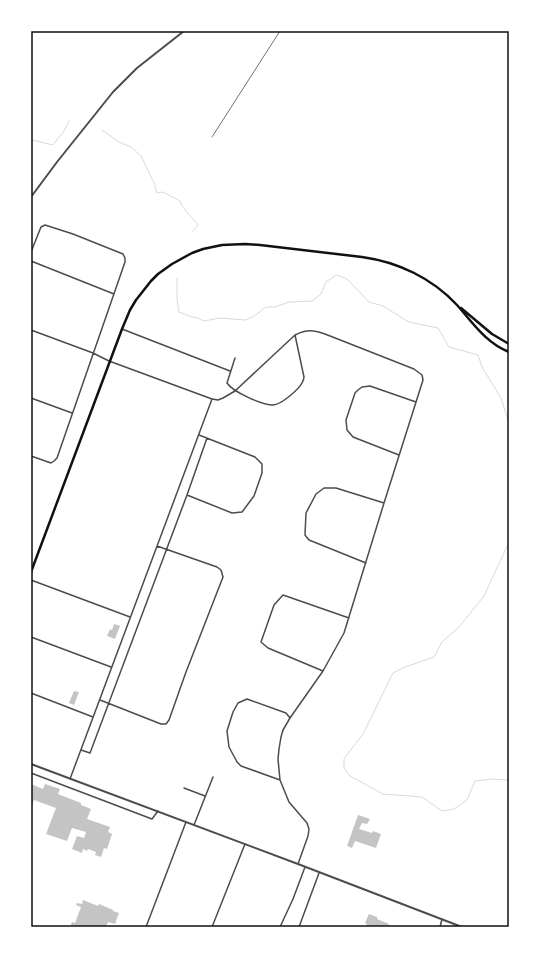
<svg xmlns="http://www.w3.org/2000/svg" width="540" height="958" viewBox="0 0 540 958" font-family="'PT Sans Narrow',sans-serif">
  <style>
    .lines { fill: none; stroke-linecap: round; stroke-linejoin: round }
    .stream { stroke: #d9d9d9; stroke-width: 1 }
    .building { fill: #c4c4c4 }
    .minor { stroke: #4c4c4c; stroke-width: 1.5 }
    .tertiary { stroke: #4c4c4c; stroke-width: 2 }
    .secondary { stroke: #111; stroke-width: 2.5 }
    .rail { stroke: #707070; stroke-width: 1 }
    .neatline { fill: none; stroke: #111; stroke-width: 1.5 }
  </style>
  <rect width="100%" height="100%" fill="#fff"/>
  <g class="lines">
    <path class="stream" d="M 102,130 L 119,142 L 131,147 L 141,156 L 153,181 L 155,184 L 155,187 L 157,193 L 163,192 L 180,201 C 183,210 192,217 198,225 L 193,231
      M 31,141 L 32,140 L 53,145 L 64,131 L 69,121
      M 177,278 L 177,300 L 179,312 L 192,317 L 198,318 L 204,321 L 220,318 L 245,320 L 253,317 L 266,307 L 275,307 L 289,302 L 312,301 L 321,294 L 326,282 L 336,275 L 347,279 L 369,302 L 383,306 L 409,322 L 438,328 L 449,347 L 478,355 L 482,367 L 501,398 L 509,423
      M 509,542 L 484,596 L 459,627 L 442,642 L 434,657 L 405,667 L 393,673 L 363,734 L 344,759 L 344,768 L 350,776 L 383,794 L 422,797 L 442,811 L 454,809 L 467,800 L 475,781 L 492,779 L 509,780"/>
  </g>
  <path class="building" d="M 114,624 L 120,626 L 115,639 L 107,636 L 110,629 L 112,630 Z
    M 74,691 L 79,692 L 74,705 L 69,703 Z
    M 31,784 L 43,789 L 45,784 L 60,789 L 58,794 L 81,803 L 81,805 L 91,809 L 87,819 L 110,827 L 108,832 L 112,834 L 107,849 L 104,848 L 101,857 L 95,855 L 96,852 L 88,849 L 87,851 L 83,849 L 82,853 L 72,849 L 77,836 L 84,838 L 86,832 L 72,828 L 67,841 L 46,834 L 56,808 L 34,800 L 31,809 L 31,803 L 32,799 L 31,798 Z
    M 358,815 L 370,819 L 367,824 L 362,823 L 359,829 L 372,833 L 373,831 L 381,834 L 376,848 L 355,841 L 352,848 L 347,846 Z
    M 83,900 L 98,906 L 99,904 L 113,910 L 113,911 L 119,913 L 115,924 L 108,922 L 106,927 L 70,927 L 72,922 L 75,923 L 81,907 L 76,905 L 77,903 L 82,904 Z
    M 369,914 L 377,917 L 377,919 L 389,924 L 388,927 L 366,927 L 367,924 L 365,923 Z"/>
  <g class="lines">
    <path class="minor" d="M 31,252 L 41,227 L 45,225 L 73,234 L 123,254 L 125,258 L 125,262 L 57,458 L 54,461 L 51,463 L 31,456
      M 31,261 L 114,294
      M 122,329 L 230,371
      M 31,330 L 93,353 L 109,361 L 212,399 L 218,400 L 223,398 L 235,391 L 295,335 C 307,329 313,330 325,334 L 414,369 L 422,375 L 423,380 L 384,503 L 344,633 L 323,671 L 290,718 L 283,730 L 281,737 L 279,749 L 278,759 L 280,780 L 289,802 L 307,823 L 309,829 L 308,836 L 298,864
      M 235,358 L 227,383 C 233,392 262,405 273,405 C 281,405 299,389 302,383 C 303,381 304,379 304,377 L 295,335
      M 31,398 L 72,413
      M 399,455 L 353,437 L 347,430 L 346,420 L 355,393 L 358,390 L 362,387 L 370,386 L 416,402
      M 187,495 L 232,513 L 242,512 L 254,496 L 262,473 L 262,464 L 255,457 L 199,435
      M 366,563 L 309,540 L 305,535 L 306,513 L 316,494 L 324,488 L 336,488 L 384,503
      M 31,580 L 130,617
      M 31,637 L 111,667
      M 323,671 L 268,648 L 261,642 L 274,605 L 283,595 L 349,618
      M 31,693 L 93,717
      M 100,700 L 161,724 L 166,724 L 169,720 L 186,672 L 223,577 L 221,570 L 217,567 L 157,546
      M 81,750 L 90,753 L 187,495 L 207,438
      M 31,773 L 152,819 L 158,811
      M 70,779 L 212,399
      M 280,780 L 241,766 L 237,762 L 229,747 L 227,731 L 233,712 L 238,703 L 247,699 L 286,713 L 290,718
      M 184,788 L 205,796
      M 194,825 L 213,777
      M 146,927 L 186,822
      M 212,927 L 245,844
      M 280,927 L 293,899 L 305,867
      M 299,927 L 319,873
      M 440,927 L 442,919"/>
    <path class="tertiary" d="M 31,197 L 57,162 L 113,92 L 137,68 L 184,31
      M 31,764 L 298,864 L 462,927"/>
    <path class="secondary" d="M 461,308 L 492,334 L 509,344
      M 31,572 L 122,329 L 130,310 L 136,300 L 151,281 L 158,274 L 172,264 L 192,253 L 203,249 L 222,245 L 245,244 L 260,245 L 362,257 C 398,262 432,278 457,305 C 473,323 486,343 509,352"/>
    <path class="rail" d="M 212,137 L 280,31"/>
  </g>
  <rect width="540" height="958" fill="none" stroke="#ffffff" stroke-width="64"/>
  <rect x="32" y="32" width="476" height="894" class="neatline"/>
</svg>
